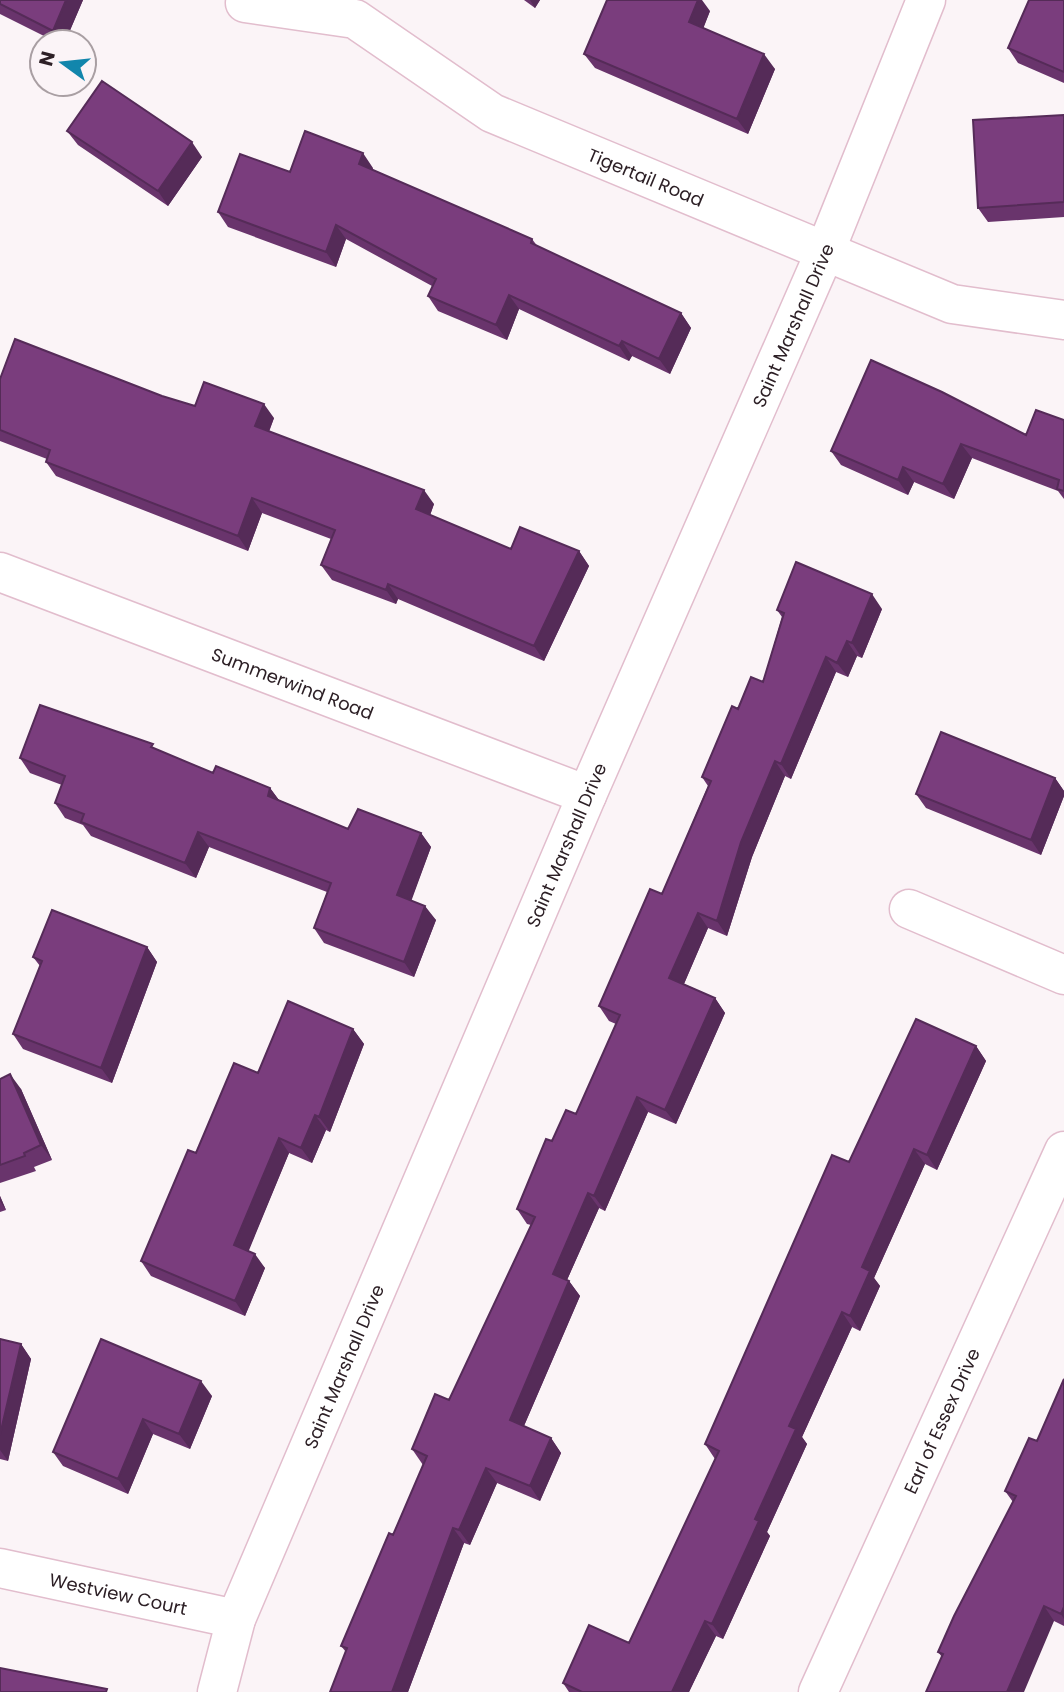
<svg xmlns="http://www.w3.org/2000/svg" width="1064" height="1692" viewBox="0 0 1064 1692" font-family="Poppins,sans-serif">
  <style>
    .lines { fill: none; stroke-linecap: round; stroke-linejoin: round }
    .minor-casing { stroke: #e2bdcd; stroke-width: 41 }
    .minor { stroke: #fff; stroke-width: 38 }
    .wall { fill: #69346c }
    .shaded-wall { fill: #552b58 }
    .building { fill: #7a3d7d; stroke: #552b58; stroke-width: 2 }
    .labels { text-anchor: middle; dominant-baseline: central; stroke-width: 7; stroke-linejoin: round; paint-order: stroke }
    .street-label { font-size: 18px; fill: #2d2026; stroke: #fbf4f7 }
  </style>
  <rect width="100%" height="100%" fill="#fbf4f7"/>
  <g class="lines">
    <defs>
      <g id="minor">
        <path id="s1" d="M 245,3 L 355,19 L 492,113 L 952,304 L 1064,320"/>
        <path id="s2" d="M 0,572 L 587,795"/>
        <path d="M 909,909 L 1064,975"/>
        <path id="s3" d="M 0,1568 L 236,1619"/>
        <path id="s4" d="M 217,1692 L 236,1619 L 587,795 L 824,254 L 926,0"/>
        <path id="s5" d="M 818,1692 L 1064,1151"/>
      </g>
    </defs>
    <use href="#minor" class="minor-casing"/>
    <use href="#minor" class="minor"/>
  </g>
  <path class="wall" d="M 0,0 L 83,0 L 65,42 L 56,42 L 0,14 Z
    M 524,0 L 540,0 L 535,8 Z
    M 1064,0 L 1064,83 L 1018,63 L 1008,48 Z
    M 710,11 L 703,28 L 775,69 L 748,134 L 595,68 L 584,54 Z
    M 1064,115 L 1064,217 L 988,222 L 978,208 Z
    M 67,131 L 202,157 L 168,206 L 78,145 Z
    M 373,168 L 372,170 L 532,239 L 538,247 L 681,313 L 691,328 L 670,374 L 632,356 L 629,361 L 519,309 L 507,340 L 438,311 L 428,296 L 432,286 L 346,239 L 336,267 L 228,227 L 218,212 L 290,172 Z
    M 0,379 L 162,396 L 195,406 L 274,418 L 269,432 L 434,504 L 430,515 L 511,549 L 579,551 L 589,566 L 544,661 L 398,599 L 396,604 L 332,580 L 321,565 L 331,539 L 262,513 L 248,551 L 56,476 L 46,462 L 47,459 L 0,441 Z
    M 1064,420 L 1064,499 L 1058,491 L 972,458 L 954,499 L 914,482 L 908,495 L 841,465 L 831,451 L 1026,435 Z
    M 882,609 L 862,658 L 857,656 L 848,677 L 836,672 L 791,779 L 785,776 L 752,857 L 727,936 L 708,928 L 684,984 L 715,998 L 725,1013 L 676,1124 L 648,1112 L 605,1211 L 599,1208 L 567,1280 L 569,1281 L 580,1296 L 524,1426 L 551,1438 L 561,1453 L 540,1501 L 497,1483 L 470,1545 L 464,1543 L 408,1692 L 330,1692 L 346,1652 L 341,1646 L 393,1535 L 423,1465 L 412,1449 L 449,1400 L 531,1225 L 527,1224 L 517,1209 L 552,1141 L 576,1114 L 616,1024 L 609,1021 L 599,1006 L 662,894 L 708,786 L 702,777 L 738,709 L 763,682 L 782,617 L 777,610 Z
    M 156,749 L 213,773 L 270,788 L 279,800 L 348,829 L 421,833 L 431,847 L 411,900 L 436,920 L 414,977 L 324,943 L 314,928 L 327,892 L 209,847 L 196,878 L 91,836 L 83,825 L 65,818 L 55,803 L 62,785 L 30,773 L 20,758 Z
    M 1055,778 L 1064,791 L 1064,796 L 1041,855 L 926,808 L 916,794 Z
    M 147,947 L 157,962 L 112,1083 L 23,1049 L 13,1034 L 40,966 L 33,957 Z
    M 353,1029 L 364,1044 L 330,1132 L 326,1130 L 312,1163 L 289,1153 L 248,1251 L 265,1268 L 245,1316 L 151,1276 L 141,1261 L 196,1153 L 258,1073 Z
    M 976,1046 L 986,1061 L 937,1170 L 925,1164 L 874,1278 L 880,1286 L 860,1331 L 852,1327 L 802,1437 L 807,1444 L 767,1532 L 770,1536 L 723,1639 L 716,1636 L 689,1692 L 569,1692 L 563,1683 L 629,1643 L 715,1459 L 705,1444 L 849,1162 Z
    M 0,1079 L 21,1089 L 52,1160 L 34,1167 L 36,1171 L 0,1183 Z
    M 0,1196 L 6,1210 L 0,1212 Z
    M 0,1339 L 21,1344 L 31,1359 L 8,1461 L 0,1459 Z
    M 101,1339 L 212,1396 L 190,1449 L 153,1434 L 128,1494 L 63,1466 L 53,1452 Z
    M 1064,1379 L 1064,1626 L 1054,1621 L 942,1657 L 938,1652 L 1013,1502 L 1005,1491 L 1037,1441 Z"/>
  <path class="shaded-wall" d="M 66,0 L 83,0 L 65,42 L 61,42 L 53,31 Z
    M 530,0 L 540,0 L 535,8 Z
    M 698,0 L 702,0 L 710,11 L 700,37 L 689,22 Z
    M 764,54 L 775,69 L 748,134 L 737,119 Z
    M 192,142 L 202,157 L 168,206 L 158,191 Z
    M 363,153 L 373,168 L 369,178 L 359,164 Z
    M 336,225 L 346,239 L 336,267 L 326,252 Z
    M 509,295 L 519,309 L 507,340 L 496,325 Z
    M 681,313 L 691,328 L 670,374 L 659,359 Z
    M 622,341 L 632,356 L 629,361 L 619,346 Z
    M 264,404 L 274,418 L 265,441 L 255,426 Z
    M 961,444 L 972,458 L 954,499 L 943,484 Z
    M 903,467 L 914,482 L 908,495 L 898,480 Z
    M 424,490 L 434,504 L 427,524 L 416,509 Z
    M 252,498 L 262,513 L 248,551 L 238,536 Z
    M 579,551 L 589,566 L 544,661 L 534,646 Z
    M 388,584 L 398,599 L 396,604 L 386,590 Z
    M 872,594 L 882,609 L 862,658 L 852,643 Z
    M 847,641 L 857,656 L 848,677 L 837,663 Z
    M 826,657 L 836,672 L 791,779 L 781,764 Z
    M 775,761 L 785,776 L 752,857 L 727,936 L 717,921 L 741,842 Z
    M 1055,778 L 1064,791 L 1064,796 L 1041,855 L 1031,840 Z
    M 270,788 L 281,803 L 268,796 Z
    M 198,832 L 209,847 L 196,878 L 185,863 Z
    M 421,833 L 431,847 L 408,910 L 397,895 Z
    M 425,906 L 436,920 L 414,977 L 404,962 Z
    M 698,913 L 708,928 L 680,993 L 669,978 Z
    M 147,947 L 157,962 L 112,1083 L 101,1068 Z
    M 715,998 L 725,1013 L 676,1124 L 665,1110 Z
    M 353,1029 L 364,1044 L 330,1132 L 319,1117 Z
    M 976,1046 L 986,1061 L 937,1170 L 927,1155 Z
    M 10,1074 L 21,1089 L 52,1160 L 41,1145 Z
    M 637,1097 L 648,1112 L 605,1211 L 594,1196 Z
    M 315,1115 L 326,1130 L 312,1163 L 301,1148 Z
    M 279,1138 L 289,1153 L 245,1260 L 234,1245 Z
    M 914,1149 L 925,1164 L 874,1278 L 880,1286 L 860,1331 L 850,1316 L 862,1267 Z
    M 588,1193 L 599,1208 L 563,1289 L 553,1274 Z
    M 0,1196 L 6,1210 L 0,1201 Z
    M 255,1254 L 265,1268 L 245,1316 L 235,1301 Z
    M 569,1281 L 580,1296 L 520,1435 L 510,1420 Z
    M 842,1312 L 852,1327 L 802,1437 L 807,1444 L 767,1532 L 770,1536 L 723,1639 L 712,1624 L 789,1426 Z
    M 21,1344 L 31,1359 L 8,1461 L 0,1450 L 0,1435 Z
    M 201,1381 L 212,1396 L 190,1449 L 179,1434 Z
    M 143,1419 L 153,1434 L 128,1494 L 118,1479 Z
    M 551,1438 L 561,1453 L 540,1501 L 530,1486 Z
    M 486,1468 L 497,1483 L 470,1545 L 459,1530 Z
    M 453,1528 L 464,1543 L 408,1692 L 392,1692 Z
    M 1044,1606 L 1054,1621 L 1024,1692 L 1007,1692 Z
    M 1064,1607 L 1064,1619 L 1061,1614 Z
    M 705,1621 L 716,1636 L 689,1692 L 672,1692 Z"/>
  <path class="building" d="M 0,0 L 66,0 L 53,31 L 0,4 Z
    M 607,0 L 698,0 L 689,22 L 764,54 L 737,119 L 584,54 Z
    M 1029,0 L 1064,0 L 1064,72 L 1008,48 Z
    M 102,81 L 192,142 L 158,191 L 67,131 Z
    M 1064,115 L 1064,202 L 978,208 L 973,120 Z
    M 305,131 L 363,153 L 359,164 L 532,239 L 531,243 L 681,313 L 659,359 L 622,341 L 619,346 L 509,295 L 496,325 L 428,296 L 436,279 L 336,225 L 326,252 L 218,212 L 240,154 L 290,172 Z
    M 15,339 L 162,396 L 195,406 L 204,382 L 264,404 L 255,426 L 424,490 L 416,509 L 511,549 L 520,527 L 579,551 L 534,646 L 388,584 L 386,590 L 321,565 L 335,530 L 252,498 L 238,536 L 46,462 L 50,450 L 0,430 L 0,379 Z
    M 871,360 L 942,392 L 1026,435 L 1036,410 L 1064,420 L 1064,491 L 1057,489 L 1059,480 L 961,444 L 943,484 L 903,467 L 898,480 L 831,451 Z
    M 796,562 L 872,594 L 852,643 L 847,641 L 837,663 L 826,657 L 781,764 L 775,761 L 741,842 L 717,921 L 698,913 L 669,978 L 715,998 L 665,1110 L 637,1097 L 594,1196 L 588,1193 L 553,1274 L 569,1281 L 510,1420 L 551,1438 L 530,1486 L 486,1468 L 459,1530 L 453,1528 L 392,1692 L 330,1692 L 347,1648 L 341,1646 L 389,1533 L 393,1535 L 427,1456 L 412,1449 L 435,1394 L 449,1400 L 535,1217 L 517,1209 L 546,1139 L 552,1141 L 566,1110 L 576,1114 L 620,1015 L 599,1006 L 650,889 L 662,894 L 711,781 L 702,777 L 732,706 L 738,709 L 751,677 L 763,682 L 784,613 L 777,610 Z
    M 40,705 L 153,744 L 151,747 L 213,773 L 216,766 L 270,788 L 268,796 L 348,829 L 358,809 L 421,833 L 397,895 L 425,906 L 404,962 L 314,928 L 331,883 L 198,832 L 185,863 L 81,822 L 84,814 L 55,803 L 65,776 L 20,758 Z
    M 941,732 L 1055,778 L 1031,840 L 916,794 Z
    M 52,910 L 147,947 L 101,1068 L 13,1034 L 42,961 L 33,957 Z
    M 288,1001 L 353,1029 L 319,1117 L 315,1115 L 301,1148 L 279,1138 L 234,1245 L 255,1254 L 235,1301 L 141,1261 L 188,1150 L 196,1153 L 234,1063 L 258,1073 Z
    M 916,1019 L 976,1046 L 927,1155 L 914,1149 L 862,1267 L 870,1271 L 850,1316 L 842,1312 L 789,1426 L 796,1429 L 755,1519 L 759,1521 L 712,1624 L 705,1621 L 672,1692 L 582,1692 L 563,1683 L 589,1625 L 629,1643 L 719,1451 L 705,1444 L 832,1155 L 849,1162 Z
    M 10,1074 L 41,1145 L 24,1153 L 25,1156 L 0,1165 L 0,1079 Z
    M 0,1339 L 21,1344 L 0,1435 Z
    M 101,1339 L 201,1381 L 179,1434 L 143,1419 L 118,1479 L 53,1452 Z
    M 1064,1379 L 1064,1607 L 1061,1614 L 1044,1606 L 1007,1692 L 926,1692 L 943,1654 L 938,1652 L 954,1616 L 1016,1496 L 1005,1491 L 1029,1438 L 1037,1441 Z
    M 0,1668 L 107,1689 L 106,1692 L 0,1692 Z"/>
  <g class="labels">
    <g class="street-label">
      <text stroke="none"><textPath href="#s1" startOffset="444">Tigertail Road</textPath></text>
      <text stroke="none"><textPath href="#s4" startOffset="1484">Saint Marshall Drive</textPath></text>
      <text stroke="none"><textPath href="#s2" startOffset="313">Summerwind Road</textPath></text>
      <text stroke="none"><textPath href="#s4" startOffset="917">Saint Marshall Drive</textPath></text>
      <text stroke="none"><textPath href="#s4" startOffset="350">Saint Marshall Drive</textPath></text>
      <text stroke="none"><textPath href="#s5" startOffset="298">Earl of Essex Drive</textPath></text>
      <text stroke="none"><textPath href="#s3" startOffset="121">Westview Court</textPath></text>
    </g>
  </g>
  <g transform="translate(63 63) rotate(285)"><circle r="33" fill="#fbf4f7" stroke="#a99fa3" stroke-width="2"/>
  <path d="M0-5L12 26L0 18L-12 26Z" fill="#1286ac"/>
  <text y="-10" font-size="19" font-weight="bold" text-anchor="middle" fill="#2d2026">N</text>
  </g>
</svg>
